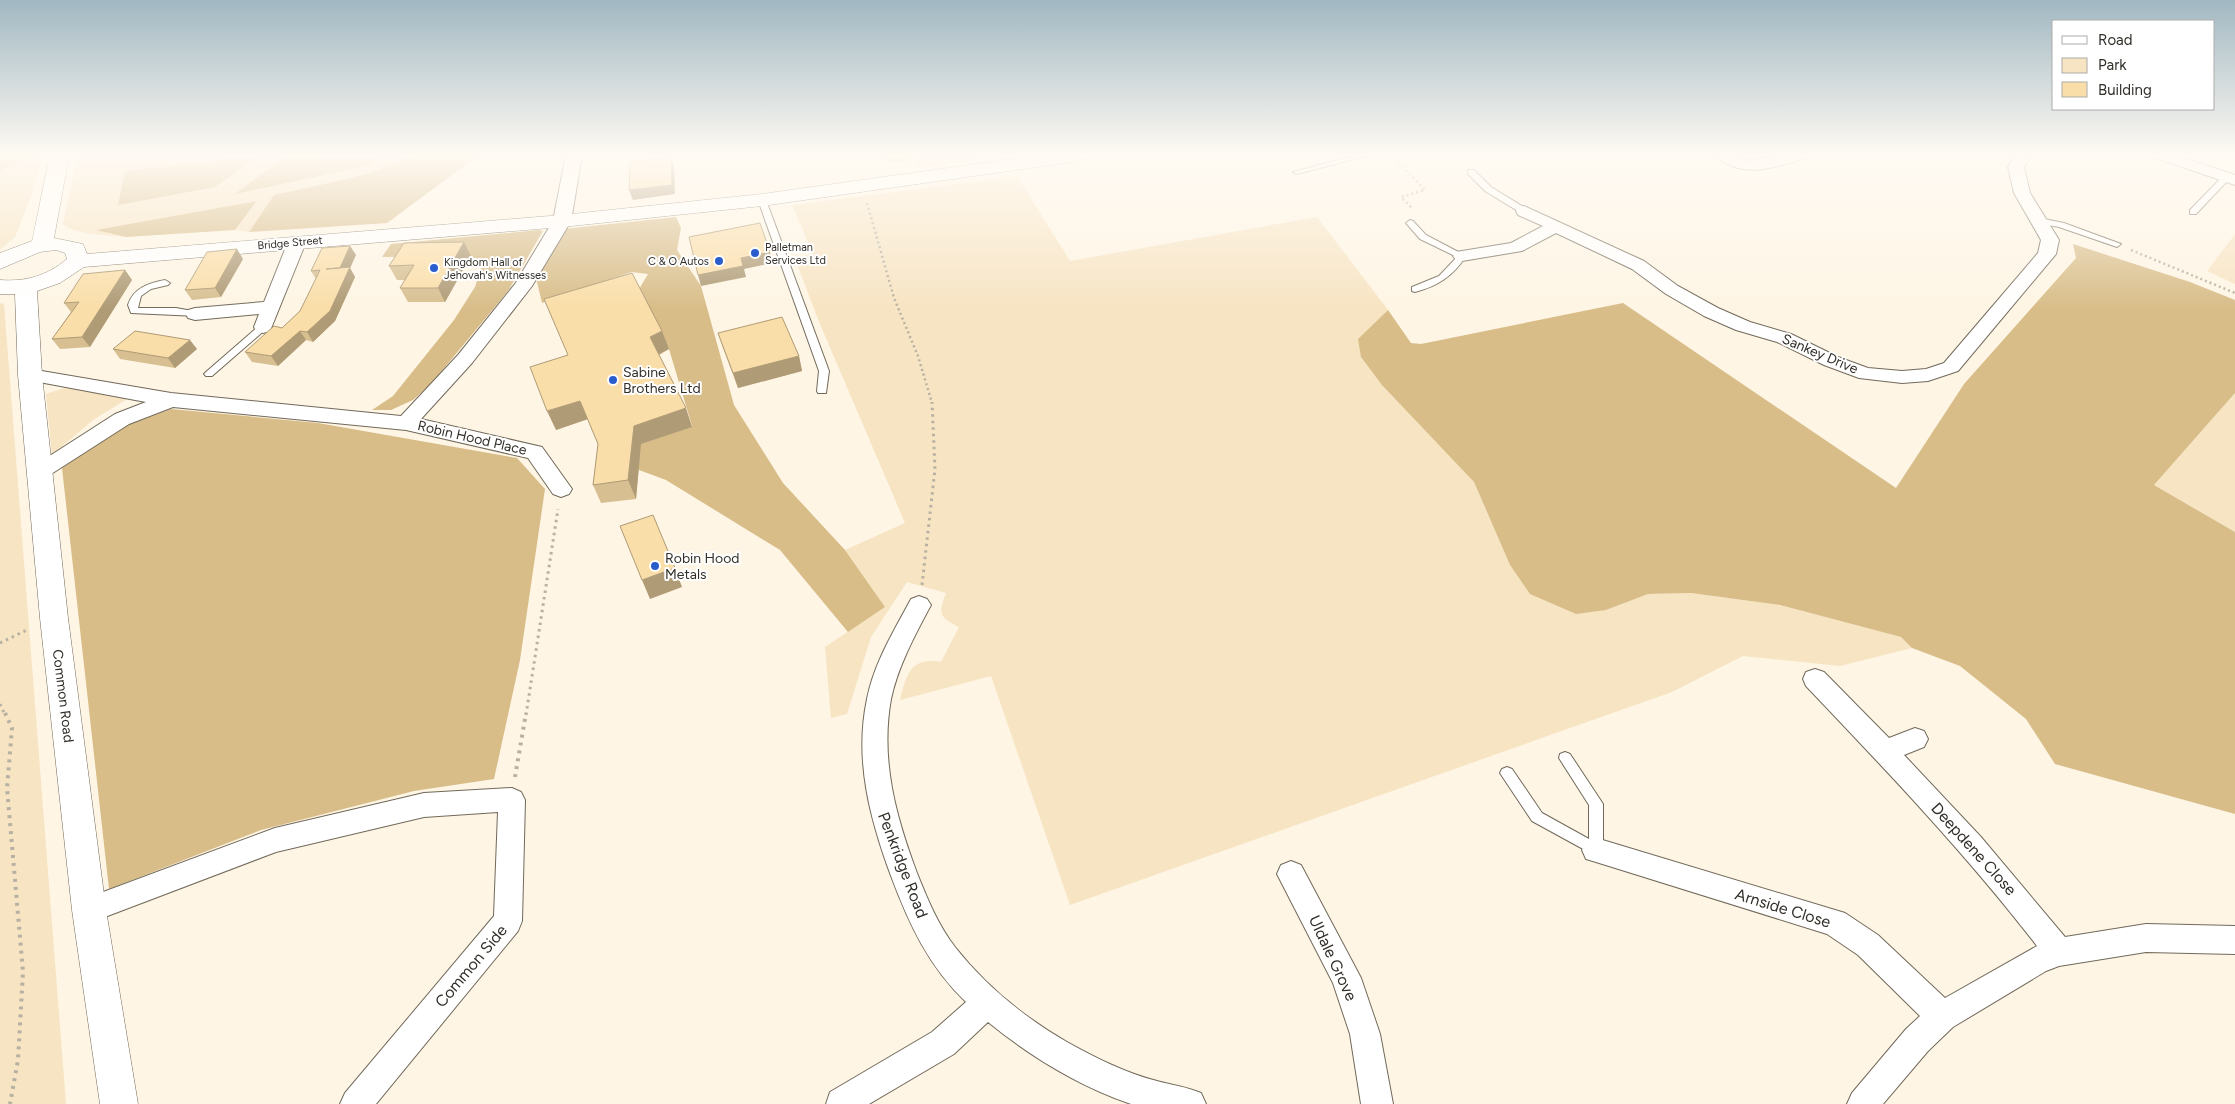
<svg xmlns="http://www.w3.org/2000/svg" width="2235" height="1104" viewBox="0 0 2235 1104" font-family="Figtree,sans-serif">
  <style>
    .green { fill: #f7e4c3 }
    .forest { fill: #d8bd89 }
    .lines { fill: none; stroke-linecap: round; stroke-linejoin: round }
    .lane-casing { stroke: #71695a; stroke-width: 2 }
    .street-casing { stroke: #71695a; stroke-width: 2 }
    .secondary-casing { stroke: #71695a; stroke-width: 1 }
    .path-far2 { stroke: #b7b1a3; stroke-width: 2.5; stroke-dasharray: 2 3; stroke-linecap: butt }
    .path-far1 { stroke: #b7b1a3; stroke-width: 3; stroke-dasharray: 2.5 4; stroke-linecap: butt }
    .path { stroke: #b7b1a3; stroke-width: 4; stroke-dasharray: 3 5; stroke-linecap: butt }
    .lane { fill: #fff; fill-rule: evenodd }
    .street { fill: #fff; fill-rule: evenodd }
    .secondary { fill: #fff; fill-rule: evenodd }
    .wall { fill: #d7bf91 }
    .shaded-wall { fill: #af9b76 }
    .building { fill: #fadea9; stroke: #af9b76 }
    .poi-dot { fill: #2a5dcc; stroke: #fff; stroke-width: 2 }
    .labels { text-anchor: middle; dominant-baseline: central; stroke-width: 4; stroke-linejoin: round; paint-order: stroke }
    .far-street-label { font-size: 11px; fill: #322f29; stroke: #fff }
    .far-poi-label { font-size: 11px; fill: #322f29; stroke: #fff; text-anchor: start }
    .street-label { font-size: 14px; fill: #322f29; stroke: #fff }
    .poi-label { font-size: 14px; fill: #322f29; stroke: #fff; text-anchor: start }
    .near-street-label { font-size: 16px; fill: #322f29; stroke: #fff }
  </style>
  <rect width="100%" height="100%" fill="#fef5e4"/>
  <path class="green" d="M 39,155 L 43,155 L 31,197 L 15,237 L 0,250 L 0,170 Z
    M 77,155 L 287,155 L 237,193 L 377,159 L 314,155 L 414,155 C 370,177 322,184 274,195 L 249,232 L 235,230 L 257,202 L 98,230 L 126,237 C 110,235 74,235 63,224 Z
    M 916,155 L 1010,155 L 916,168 Z
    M 1017,176 L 1070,261 L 1317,217 L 1388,310 L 1358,339 L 1432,435 L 1474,482 L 1510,565 L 1606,610 L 1648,594 L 1691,593 L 1780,605 L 1901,637 L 1912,648 L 1840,666 L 1743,656 L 1672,692 L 1070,905 L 991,676 L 900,700 C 906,676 910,656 941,662 L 959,627 C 939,617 938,614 946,593 L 907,582 L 871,637 L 847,714 L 831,718 L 825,647 L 885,607 L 845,550 L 905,523 L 820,324 L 795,259 L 813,253 L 792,205 Z
    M 2235,234 L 2235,284 L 2207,271 Z
    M 0,303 L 4,304 L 66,1104 L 0,1104 Z
    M 67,387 L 127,399 L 93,420 L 52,455 L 46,394 Z
    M 2235,393 L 2235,532 L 2154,485 Z"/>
  <path class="forest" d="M 0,155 L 39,155 L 0,170 Z
    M 287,155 L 377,159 L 371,165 L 235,194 Z
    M 414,155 L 479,155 L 387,223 L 249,232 L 274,195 C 322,184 370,177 414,155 Z
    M 259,156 L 215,187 L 118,205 L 125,171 Z
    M 257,201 L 235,230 L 126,237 L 96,230 Z
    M 676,217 L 681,228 L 677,250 L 701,286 L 734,405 L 783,483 L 845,550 L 885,607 L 848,632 L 780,550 L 666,480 L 604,457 L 692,426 L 669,349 L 638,291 L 648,274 L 631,272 L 542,303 L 536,278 L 563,229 Z
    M 539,230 L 543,231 L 508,291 L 431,384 L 413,400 L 391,410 L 372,410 L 393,396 L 454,320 L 475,287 L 482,265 L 471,256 L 382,257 L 391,244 Z
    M 2073,244 L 2190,282 L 2235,300 L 2235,393 L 2154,485 L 2235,532 L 2235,814 L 2055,764 L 2026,719 L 1960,666 L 1912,648 L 1901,637 L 1780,605 L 1691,593 L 1648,594 L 1606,610 L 1576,614 L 1530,594 L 1510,565 L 1474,482 L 1382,385 L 1361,357 L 1358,339 L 1388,310 L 1411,343 L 1421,344 L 1623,303 L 1896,488 L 1964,384 L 2076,258 Z
    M 171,409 L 318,423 L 517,458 L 545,489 L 520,660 L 494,779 L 414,791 L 261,830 L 109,889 L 62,468 L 124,426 Z"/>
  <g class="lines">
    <defs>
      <path id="lane" d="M 1357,155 L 1369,155 L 1297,174 L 1293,172 Z
        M 1468,170 L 1474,170 L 1491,187 L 1527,209 L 1527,213 L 1521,213 L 1485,191 L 1468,174 Z
        M 2224,175 L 2231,177 L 2196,214 L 2190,214 L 2190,210 Z
        M 762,197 L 766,200 L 829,371 L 826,393 L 818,393 L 817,391 L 819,371 L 758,200 Z
        M 2039,218 L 2064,223 L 2121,244 L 2117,247 L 2059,227 L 2036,223 L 2036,219 Z
        M 1410,220 L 1413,221 L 1426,235 L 1466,256 C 1453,276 1438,286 1415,292 L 1412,291 L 1412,287 L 1439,276 L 1457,257 L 1420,239 L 1406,223 Z
        M 165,280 L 170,283 L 168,285 L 151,289 L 141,296 L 138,308 L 176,308 L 198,312 L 198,316 L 131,313 L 128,305 C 133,288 149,283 165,280 Z
        M 263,324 L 268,327 L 266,329 L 212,376 L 206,376 L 204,374 L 206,372 L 260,325 Z
        M 1565,752 L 1570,754 L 1603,804 L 1603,850 L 1601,854 L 1596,856 L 1532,821 L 1500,773 L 1502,769 L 1507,767 L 1512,769 L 1542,813 L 1589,839 L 1589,805 L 1559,758 L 1560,754 Z"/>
      <path id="street" d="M 566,155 L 582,155 L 571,221 L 532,286 L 472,363 L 421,419 L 542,447 L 572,489 L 569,494 L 561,497 L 553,494 L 528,458 L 406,430 L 173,407 L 129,424 L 48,476 L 41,478 L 34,476 L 30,471 L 34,466 L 115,414 L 146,402 L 23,379 L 20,375 L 23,371 L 30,369 L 171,393 L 401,416 L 458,355 L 515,284 L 553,221 Z
        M 1715,155 L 1735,155 L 1748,161 L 1782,155 L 1808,155 L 1806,158 C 1779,165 1754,177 1728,164 C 1723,161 1718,160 1715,155 Z
        M 2015,155 L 2031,155 L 2024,167 L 2030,193 L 2059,240 L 2056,254 L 1958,371 L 1928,381 L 1902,383 L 1859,378 L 1824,365 L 1777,342 L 1736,330 L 1704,316 L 1666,294 L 1632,269 L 1556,233 L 1522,251 L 1462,261 L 1456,260 L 1453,256 L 1456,252 L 1462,251 L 1511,243 L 1543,226 L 1518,215 L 1516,211 L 1518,207 L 1524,206 L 1644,261 L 1678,286 L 1718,308 L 1750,322 L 1791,334 L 1838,357 L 1868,368 L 1902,371 L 1926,369 L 1944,363 L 2038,253 L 2041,240 L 2014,193 L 2008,167 Z
        M 2154,155 L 2176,155 L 2235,175 L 2235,185 L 2156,158 Z
        M 297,237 L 303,238 L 306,242 L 270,331 L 263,333 L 256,331 L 254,327 L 259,314 L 195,320 L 188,318 L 186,314 L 188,310 L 195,308 L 264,302 L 288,242 L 291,238 Z
        M 919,596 L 927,599 L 931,605 C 915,635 898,666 891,699 C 880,760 896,817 917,873 C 927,898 938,925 955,947 C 985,985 1025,1018 1067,1042 C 1096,1058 1125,1073 1157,1081 C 1172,1085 1187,1087 1201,1093 L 1206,1104 L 1131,1104 C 1079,1086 1031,1057 988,1022 L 954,1054 L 869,1104 L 826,1104 L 830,1092 L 932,1032 L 966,1002 C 929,967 909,924 891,876 C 870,819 854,760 867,699 C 874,663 894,631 911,599 Z
        M 1815,669 L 1824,672 L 1889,738 L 1915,728 L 1924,731 L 1928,739 L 1924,747 L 1904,755 L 1981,837 L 2065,937 L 2146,924 L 2235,926 L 2235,954 L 2146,952 L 2059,966 L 2046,971 L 1953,1027 L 1928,1051 L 1883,1104 L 1847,1104 L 1852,1093 L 1906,1029 L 1920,1016 L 1858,955 L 1827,934 L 1596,862 L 1586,859 L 1582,850 L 1586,841 L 1596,838 L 1845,913 L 1878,935 L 1945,998 L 2037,946 C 1966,854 1886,770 1806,686 L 1803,679 L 1806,672 Z
        M 512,788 L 521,792 L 525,800 L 522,921 L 518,931 L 376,1104 L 340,1104 L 345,1093 L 494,916 L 498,812 L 424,817 L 276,852 L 89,923 L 79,919 L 75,910 L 79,901 L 275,828 L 424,793 Z
        M 1291,861 L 1301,865 L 1361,978 L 1380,1034 L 1393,1104 L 1361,1104 L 1350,1034 L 1333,983 L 1277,874 L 1281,865 Z"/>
      <path id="secondary" d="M 50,155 L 69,155 L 54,238 L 83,244 L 87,254 L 562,215 L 762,194 L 1041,155 L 1090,155 L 1087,159 L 1080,161 L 762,206 L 562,227 L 84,267 L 60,283 L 37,291 L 42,375 L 68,618 L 106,910 L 138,1104 L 100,1104 L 72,910 L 40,618 L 18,375 L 15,294 L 0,294 L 0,280 C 25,282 47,276 67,259 L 65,253 L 56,250 L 40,252 L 0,269 L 0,253 L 32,241 Z"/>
    </defs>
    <use href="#lane" class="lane-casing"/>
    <use href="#street" class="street-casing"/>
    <use href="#secondary" class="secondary-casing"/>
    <path class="path-far2" d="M 1381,155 L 1395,159 L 1425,190 L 1401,197 L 1413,209
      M 867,203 L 894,298 L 918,356 L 932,403
      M 2131,250 L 2235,293"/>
    <path class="path-far1" d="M 922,585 L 935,469 L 932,402
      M 0,643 L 29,629
      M 0,704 L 5,715
      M 526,715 L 558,509"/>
    <path class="path" d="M 5,713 L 12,728 L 7,788 L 23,972 L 18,1060 L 10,1104
      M 515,777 L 526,713"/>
    <use href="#lane" class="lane"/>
    <use href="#street" class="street"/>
    <use href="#secondary" class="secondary"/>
  </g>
  <path class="wall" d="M 885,155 L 910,155 L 910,161 L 887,163 Z
    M 464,242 L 471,256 L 445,302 L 408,302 L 400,288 L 405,280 L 397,280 L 389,266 Z
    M 350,246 L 356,255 L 350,268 L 355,277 L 335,321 L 313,342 L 306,340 L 278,366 L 252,362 L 245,352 L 282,328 L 300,311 L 316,279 L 311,271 Z
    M 243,259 L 221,297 L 192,300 L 185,290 Z
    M 125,270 L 132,280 L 90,347 L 60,349 L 52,339 L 71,312 L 64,303 Z
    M 662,331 L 669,349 L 659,355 L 692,427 L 641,444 L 636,499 L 601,503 L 593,485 L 598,444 L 588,419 L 556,430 Z
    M 718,333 L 799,356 L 802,371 L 738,388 L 723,348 Z
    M 113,349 L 197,349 L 175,368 L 120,359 Z"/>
  <path class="shaded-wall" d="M 671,157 L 674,166 L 675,194 L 633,200 L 629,190 Z
    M 464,242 L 471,256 L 445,302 L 438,288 Z
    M 350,246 L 356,255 L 350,268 L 355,277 L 335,321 L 313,342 L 307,332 Z
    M 237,249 L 243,259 L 221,297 L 215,288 Z
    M 770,252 L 772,263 L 744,269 L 746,277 L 701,286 L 698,275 L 741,258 Z
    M 125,270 L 132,280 L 90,347 L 82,337 Z
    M 300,331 L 306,340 L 278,366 L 271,356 Z
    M 662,331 L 669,349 L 656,356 L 650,337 Z
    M 190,340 L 197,349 L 175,368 L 168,358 Z
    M 799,356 L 802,371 L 738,388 L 733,373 Z
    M 580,401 L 588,419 L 556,430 L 547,411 Z
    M 686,408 L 692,427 L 641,444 L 636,499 L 628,480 L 634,426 Z
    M 675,568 L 682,587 L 650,599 L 642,580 Z"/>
  <path class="building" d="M 671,157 L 672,185 L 629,190 L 630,162 Z
    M 760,223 L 770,252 L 741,258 L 743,266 L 698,275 L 689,237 Z
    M 464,242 L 438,288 L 400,288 L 414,265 L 389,266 L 404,243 Z
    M 350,246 L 340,268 L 326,269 L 350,267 L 330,311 L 307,332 L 300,331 L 271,356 L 245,352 L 274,326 L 282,328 L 300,311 L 320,270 L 311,271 L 322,248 Z
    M 237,249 L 215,288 L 185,290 L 207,252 Z
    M 125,270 L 82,337 L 52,339 L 79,302 L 64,303 L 83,274 Z
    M 632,273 L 662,331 L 650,337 L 686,408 L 634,426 L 628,480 L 593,485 L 598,444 L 580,401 L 547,411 L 530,367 L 568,355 L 544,299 Z
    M 782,317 L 799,356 L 733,373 L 718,333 Z
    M 135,331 L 190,340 L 168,358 L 113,349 Z
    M 653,515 L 675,568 L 642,580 L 620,526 Z"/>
  <linearGradient id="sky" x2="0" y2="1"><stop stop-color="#a1b8c2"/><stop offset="0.5" stop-color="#fffaf3"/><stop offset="1" stop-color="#fffaf3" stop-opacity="0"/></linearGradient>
  <rect width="2235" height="309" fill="url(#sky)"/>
  <g class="poi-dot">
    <circle cx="755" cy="253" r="5"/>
    <circle cx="719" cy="261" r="5"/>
    <circle cx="434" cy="268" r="5"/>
    <circle cx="613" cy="380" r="5"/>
    <circle cx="655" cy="566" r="5"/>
  </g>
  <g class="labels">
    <g class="far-street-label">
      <text transform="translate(290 243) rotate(-5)">Bridge Street</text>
    </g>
    <g class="far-poi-label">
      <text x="765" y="247">Palletman<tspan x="765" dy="13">Services Ltd</tspan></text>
      <text x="709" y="261" text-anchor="end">C &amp; O Autos</text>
      <text x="444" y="262">Kingdom Hall of<tspan x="444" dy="13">Jehovah's Witnesses</tspan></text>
    </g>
    <g class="street-label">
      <text transform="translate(1820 354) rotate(23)">Sankey Drive</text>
      <text transform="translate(472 438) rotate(13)">Robin Hood Place</text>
      <text transform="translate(63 696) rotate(83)">Common Road</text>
    </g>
    <g class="poi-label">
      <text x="623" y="372">Sabine<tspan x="623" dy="16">Brothers Ltd</tspan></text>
      <text x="665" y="558">Robin Hood<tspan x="665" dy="16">Metals</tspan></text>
    </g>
    <g class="near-street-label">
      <text transform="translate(1974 849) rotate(48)">Deepdene Close</text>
      <text transform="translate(903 865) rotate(69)">Penkridge Road</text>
      <text transform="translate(1783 908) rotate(17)">Arnside Close</text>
      <text transform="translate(1333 958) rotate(65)">Uldale Grove</text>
      <text transform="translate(471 966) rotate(-50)">Common Side</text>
    </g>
  </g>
  <rect x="2052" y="20" width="162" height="90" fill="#ffffff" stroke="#adaca9"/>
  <rect x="2062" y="36" width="25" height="8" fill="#ffffff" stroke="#adaca9"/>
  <text x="2098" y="45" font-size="15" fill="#322f29">Road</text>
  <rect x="2062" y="58" width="25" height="15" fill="#f7e4c3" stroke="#adaca9"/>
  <text x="2098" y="70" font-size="15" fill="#322f29">Park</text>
  <rect x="2062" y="82" width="25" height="15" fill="#fadea9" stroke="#adaca9"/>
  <text x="2098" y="95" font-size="15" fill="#322f29">Building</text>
</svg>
